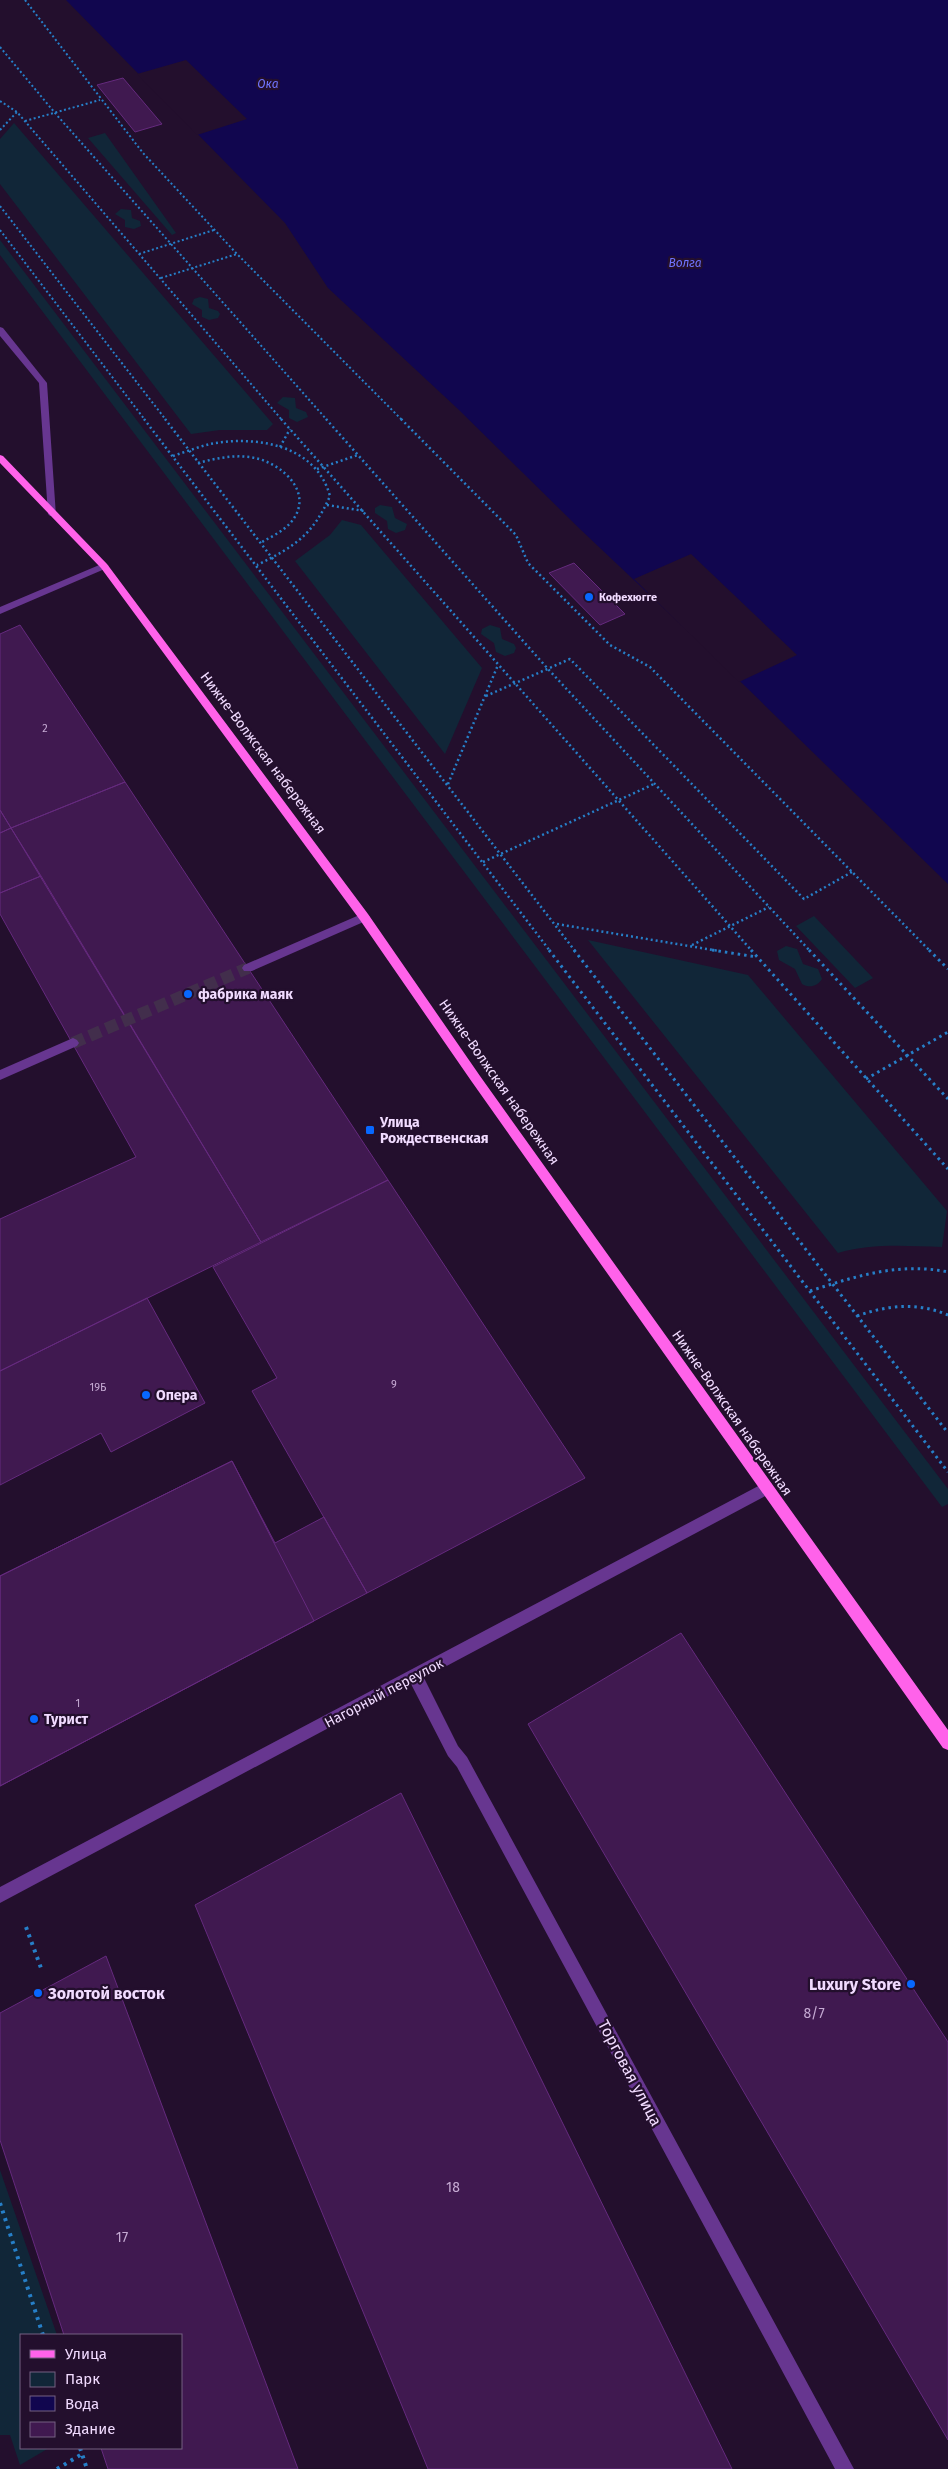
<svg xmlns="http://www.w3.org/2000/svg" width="948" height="2469" viewBox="0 0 948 2469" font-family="'Fira Sans',sans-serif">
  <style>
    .green { fill: #112638 }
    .water { fill: #11064f }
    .pier { fill: #230f2d }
    .building { fill: #401950; stroke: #652a7e }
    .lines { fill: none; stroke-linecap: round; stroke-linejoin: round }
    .minor-tunnel { stroke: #422e4c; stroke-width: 12; stroke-dasharray: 12 6; stroke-linecap: butt }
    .path-far3 { stroke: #267fc8; stroke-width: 2; stroke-dasharray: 2 2.5; stroke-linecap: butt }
    .path-far2 { stroke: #267fc8; stroke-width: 2.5; stroke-dasharray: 2 3; stroke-linecap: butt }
    .path-far1 { stroke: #267fc8; stroke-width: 3; stroke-dasharray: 2.5 4; stroke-linecap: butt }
    .path { stroke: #267fc8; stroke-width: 4; stroke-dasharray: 3 5; stroke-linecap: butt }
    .minor { fill: #673690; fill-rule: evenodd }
    .major { fill: #ff62ea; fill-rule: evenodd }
    .poi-dot { fill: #0768ff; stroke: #230f2d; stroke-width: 2 }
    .labels { text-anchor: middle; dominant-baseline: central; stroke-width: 4.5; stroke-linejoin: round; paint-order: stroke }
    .far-poi-label { font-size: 11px; font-weight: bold; fill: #f1dbff; stroke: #230f2d; text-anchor: start }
    .number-label { font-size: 11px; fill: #c5aad3 }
    .far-water-label { font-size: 12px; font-style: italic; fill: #7074ff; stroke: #230f2d }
    .street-label { font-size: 14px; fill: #f1dbff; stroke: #230f2d }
    .poi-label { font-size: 14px; font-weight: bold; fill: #f1dbff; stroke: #230f2d; text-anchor: start }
    .near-number-label { font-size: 14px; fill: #c5aad3 }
    .near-poi-label { font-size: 16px; font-weight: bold; fill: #f1dbff; stroke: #230f2d; text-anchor: end }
    .near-street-label { font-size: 16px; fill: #f1dbff; stroke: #230f2d }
  </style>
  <rect width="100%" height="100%" fill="#230f2d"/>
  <path class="green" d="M 14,123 L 273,424 L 267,430 L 220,430 L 191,434 L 0,184 L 0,139 Z
    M 105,133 L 176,233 L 172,235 L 88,138 Z
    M 121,209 L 131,210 L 132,218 L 140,221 L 141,226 L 134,229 L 125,227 L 125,220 L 115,214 Z
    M 0,240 L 948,1489 L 948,1504 L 942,1507 L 0,255 Z
    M 200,297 L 208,299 L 209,308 L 218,311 L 220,314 L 218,318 L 209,320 L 202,317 L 202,310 L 192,304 L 194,299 Z
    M 283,397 L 295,398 L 296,408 L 306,412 L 308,417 L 297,422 L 289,418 L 289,410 L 277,403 Z
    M 380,505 L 392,507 L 395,518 L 407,524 L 405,530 L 396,533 L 388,529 L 387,521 L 375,513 L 375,508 Z
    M 342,520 L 361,525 L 482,668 L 445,754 L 295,561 L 330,535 Z
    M 490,625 L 500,628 L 502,639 L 514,644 L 516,648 L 514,653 L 505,656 L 496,652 L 494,643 L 481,634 L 482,629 Z
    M 814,916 L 873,978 L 855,988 L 796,926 Z
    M 588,940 L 748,975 L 947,1211 L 942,1247 C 908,1246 870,1243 838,1253 Z
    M 786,946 L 797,949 L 803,964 L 818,969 L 822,979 C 817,987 809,988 802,984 L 795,969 L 779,960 L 777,951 Z
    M 0,2170 L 57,2335 L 21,2335 L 21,2448 L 49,2448 L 20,2465 L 10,2435 L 0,2435 Z"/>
  <path class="water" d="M 66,0 L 948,0 L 948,884 L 709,651 L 581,530 L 458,409 L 328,288 L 285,223 Z"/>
  <path class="pier" d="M 186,60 L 247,119 L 197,135 L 137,74 Z
    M 691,554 L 797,655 L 739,682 L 634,579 Z"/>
  <path class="building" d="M 123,78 L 162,124 L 135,132 L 97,85 Z
    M 574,563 L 625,614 L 600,625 L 549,573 Z
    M 20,625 L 125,782 L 11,828 L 0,810 L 0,634 Z
    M 125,782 L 388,1180 L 261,1242 L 11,828 Z
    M 0,810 L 11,828 L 0,833 Z
    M 11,828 L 41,876 L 0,893 L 0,833 Z
    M 41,876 L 261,1242 L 0,1371 L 0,1219 L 136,1157 L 0,914 L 0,893 Z
    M 388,1180 L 585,1478 L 367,1593 L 252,1391 L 277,1378 L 213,1267 Z
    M 147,1298 L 205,1403 L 111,1452 L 101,1433 L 0,1485 L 0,1371 Z
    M 232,1461 L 314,1621 L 0,1786 L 0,1576 Z
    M 232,1461 L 275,1543 L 324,1517 L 367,1593 L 0,1786 L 0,1576 Z
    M 681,1633 L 948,2042 L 948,2440 L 528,1724 Z
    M 401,1793 L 732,2469 L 428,2469 L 195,1905 Z
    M 106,1956 L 298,2469 L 108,2469 L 101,2448 L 181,2448 L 181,2335 L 64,2335 L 0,2140 L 0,2013 Z"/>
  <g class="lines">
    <path class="minor-tunnel" d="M 73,1043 L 248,968"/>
    <path class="path-far3" d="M 25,0 L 143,153 L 237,254 L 402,420
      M 0,47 L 55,113 L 327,420
      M 0,101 L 17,112 L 282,420
      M 25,121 L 100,100
      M 0,130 L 17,112
      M 0,206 L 166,420
      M 0,230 L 145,420
      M 139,254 L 214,230
      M 161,278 L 237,254"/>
    <path class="path-far2" d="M 144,419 L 550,951
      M 165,419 L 575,951
      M 281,419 L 752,951
      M 326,419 L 548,669 L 810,951
      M 401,419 L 516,535 L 528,563 L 610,645 L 650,667 L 930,951
      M 280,447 L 290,429
      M 173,456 C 185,452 198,447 210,444 C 257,435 316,445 330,496 C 313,535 294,547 257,565
      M 198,463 C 217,458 236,454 255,458 C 283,464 314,493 292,521 C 284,531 271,537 260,543
      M 317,469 L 358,455
      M 327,505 L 364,511
      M 486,696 L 570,659 L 804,899 L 852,872
      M 448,784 L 498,665
      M 483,862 L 654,784
      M 557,924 L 719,951
      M 692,945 L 769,907"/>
    <path class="path-far1" d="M 549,950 L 948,1472
      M 574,950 L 948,1433
      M 712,950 L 757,957
      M 751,950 L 948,1169
      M 809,950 L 948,1099
      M 929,950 L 948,969
      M 866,1079 L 948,1032
      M 810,1291 C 856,1276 900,1262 948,1272
      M 857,1316 C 888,1305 917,1302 948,1315"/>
    <path class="path" d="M 26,1927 L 41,1968
      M 0,2203 L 43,2335
      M 80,2448 L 87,2469
      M 57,2469 L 82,2454"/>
    <path class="minor" d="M 0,327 L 3,328 L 47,383 L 56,516 L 50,516 L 48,514 L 39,383 L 0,336 Z
      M 104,563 L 109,566 L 107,568 L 0,614 L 0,607 Z
      M 364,913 L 370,917 L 368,920 L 252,971 L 244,971 L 242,968 L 244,965 Z
      M 73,1038 L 77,1040 L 79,1043 L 77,1046 L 0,1080 L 0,1070 Z
      M 766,1482 L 771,1483 L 773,1488 L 771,1493 L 424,1678 L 458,1746 L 467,1757 L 854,2469 L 835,2469 L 457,1767 L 448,1756 L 411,1684 L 0,1903 L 0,1887 Z"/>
    <path class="major" d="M 0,455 L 3,456 L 107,564 L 368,914 L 480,1076 L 948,1730 L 948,1750 L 943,1748 L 472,1082 L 360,920 L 101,568 L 0,463 Z"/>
  </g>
  <g class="poi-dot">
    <circle cx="589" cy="597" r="5"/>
    <circle cx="188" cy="994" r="5"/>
    <rect x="365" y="1125" width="10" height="10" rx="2.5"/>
    <circle cx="146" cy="1395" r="5"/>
    <circle cx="34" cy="1719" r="5"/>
    <circle cx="911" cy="1984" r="5"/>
    <circle cx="38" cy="1993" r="5"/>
  </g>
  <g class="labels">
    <g class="far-poi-label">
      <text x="599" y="597">Кофехюгге</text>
    </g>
    <g class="number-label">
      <text x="45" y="728">2</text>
      <text x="394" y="1384">9</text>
      <text x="98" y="1387">19Б</text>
      <text x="78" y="1703">1</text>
    </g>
    <g class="far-water-label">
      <text x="268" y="84">Ока</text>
      <text x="685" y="263">Волга</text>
    </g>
    <g class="street-label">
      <text transform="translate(263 753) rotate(53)">Нижне-Волжская набережная</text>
      <text transform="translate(499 1082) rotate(55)">Нижне-Волжская набережная</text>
      <text transform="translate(732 1413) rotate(55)">Нижне-Волжская набережная</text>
      <text transform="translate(384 1693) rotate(-28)">Нагорный переулок</text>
    </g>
    <g class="poi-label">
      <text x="198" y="994">фабрика маяк</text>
      <text x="380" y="1122">Улица<tspan x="380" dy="16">Рождественская</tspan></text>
      <text x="156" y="1395">Опера</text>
      <text x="44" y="1719">Турист</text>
    </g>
    <g class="near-number-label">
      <text x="814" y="2013">8/7</text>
      <text x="453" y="2187">18</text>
      <text x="122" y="2237">17</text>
    </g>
    <g class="near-poi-label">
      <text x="901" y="1984">Luxury Store</text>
      <text x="48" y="1993" text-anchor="start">Золотой восток</text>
    </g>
    <g class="near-street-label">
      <text transform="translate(630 2073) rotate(62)">Торговая улица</text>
    </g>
  </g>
  <rect x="20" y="2334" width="162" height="115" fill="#230f2d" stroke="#756181"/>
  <rect x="30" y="2350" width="25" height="8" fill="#ff62ea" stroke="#756181"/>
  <text x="65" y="2359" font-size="15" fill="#f1dbff">Улица</text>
  <rect x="30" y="2372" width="25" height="15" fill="#112638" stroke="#756181"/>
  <text x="65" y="2384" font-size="15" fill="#f1dbff">Парк</text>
  <rect x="30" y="2396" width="25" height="15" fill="#11064f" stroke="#756181"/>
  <text x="65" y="2409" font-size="15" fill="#f1dbff">Вода</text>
  <rect x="30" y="2422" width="25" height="15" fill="#401950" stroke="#756181"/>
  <text x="65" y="2434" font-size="15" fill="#f1dbff">Здание</text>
</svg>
